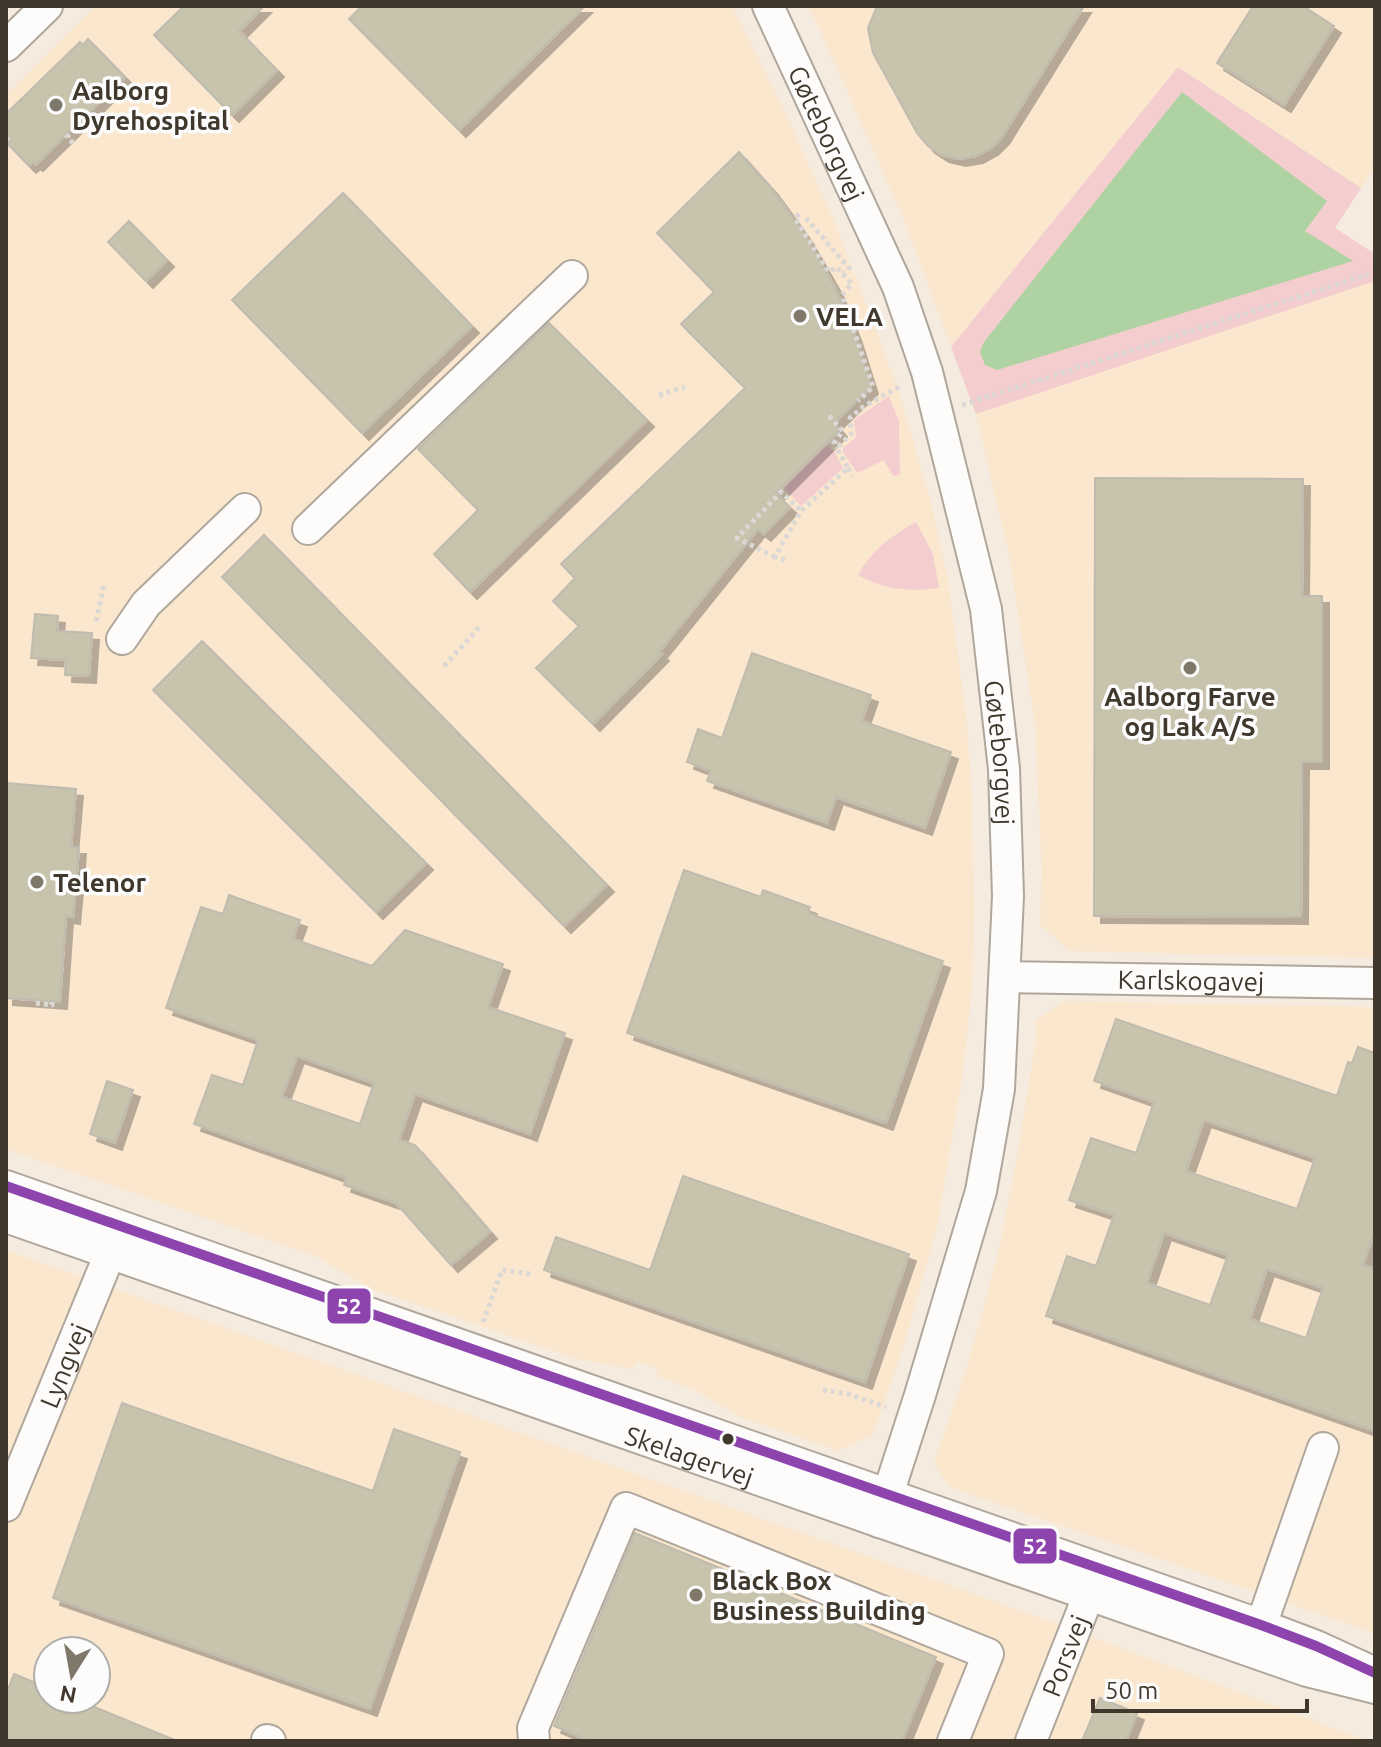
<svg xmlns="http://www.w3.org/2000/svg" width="1381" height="1747" viewBox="0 0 1381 1747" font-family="Ubuntu,sans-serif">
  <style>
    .built { fill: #fae7ce; fill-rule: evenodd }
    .green { fill: #f4cdce }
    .water { fill: #aed2a1 }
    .building { fill: #c7c3ad; stroke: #c0bbaf; stroke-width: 2; fill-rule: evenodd; filter: url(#shadow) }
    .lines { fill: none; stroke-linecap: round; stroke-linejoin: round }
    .minor-casing { stroke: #afa79c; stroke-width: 34 }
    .path { stroke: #dcd8d5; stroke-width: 5; stroke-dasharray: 4 4; stroke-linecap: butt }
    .minor { stroke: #fefcfa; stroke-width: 30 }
    .bus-1-casing { stroke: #fcfcfc; stroke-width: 16 }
    .bus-1 { stroke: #8e44ad; stroke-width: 10 }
    .poi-dot { fill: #80776b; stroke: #fcfcfc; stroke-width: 3 }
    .bus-dot { fill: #41382d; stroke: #fcfcfc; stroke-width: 3 }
    .labels { text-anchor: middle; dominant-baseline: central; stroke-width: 7; stroke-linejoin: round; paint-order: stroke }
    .poi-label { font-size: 26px; font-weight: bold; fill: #41382d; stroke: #fcfcfc; text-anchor: start }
    .street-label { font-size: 26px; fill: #41382d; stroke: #fcfcfc }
    .line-badge { stroke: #fcfcfc; stroke-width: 3 }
    .badge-label { font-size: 22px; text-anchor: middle; font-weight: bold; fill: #fff }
  </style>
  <defs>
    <filter id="shadow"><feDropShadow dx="7" dy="7" stdDeviation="0" flood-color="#0004"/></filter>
  </defs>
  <rect width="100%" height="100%" fill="#f5ebde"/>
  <path class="built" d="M 95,6 L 732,6 L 785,112 L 835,223 L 899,391 L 931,503 L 948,581 L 966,715 L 972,792 L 974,906 L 973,977 L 963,1073 L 937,1228 L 904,1345 L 873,1435 L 839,1451 L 740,1417 L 693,1389 L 656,1376 L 658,1368 L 636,1362 L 633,1369 L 577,1359 L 372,1289 L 315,1256 L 6,1149 L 6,94 Z
    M 807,6 L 1375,6 L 1375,166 L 1361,188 L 1178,67 L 951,347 L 904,220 L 819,28 Z
    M 1375,281 L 1375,958 L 1069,951 L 1040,925 L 1042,873 L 1035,725 L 1010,560 L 976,414 Z
    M 1065,1001 L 1375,1007 L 1375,1633 L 949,1487 L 934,1462 L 969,1360 L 998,1254 L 1018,1152 L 1035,1044 L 1036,1020 Z
    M 6,1250 L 1036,1616 L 1368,1741 L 6,1741 ZM 48,1651 L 96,1651 L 96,1699 L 48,1699 Z"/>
  <path class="green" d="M 1178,67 L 1361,188 L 1335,228 L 1375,254 L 1375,281 L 976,414 L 951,347 Z
    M 889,396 L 899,421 L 900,475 L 893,476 L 884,460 L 857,473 L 843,452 L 843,448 L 856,437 L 854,420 Z
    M 826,444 L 835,453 L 843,468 L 801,506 L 783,487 Z
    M 916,522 L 933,554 L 939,588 C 909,592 885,590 858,575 C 871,551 892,535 916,522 Z"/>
  <path class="water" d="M 1182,92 L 1327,201 L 1305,231 L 1353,261 L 997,370 L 985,365 L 980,352 L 984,342 Z"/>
  <path class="building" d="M 184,6 L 264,6 L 239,31 L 277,70 L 232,115 L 154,35 Z
    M 362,6 L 585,6 L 459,130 L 349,19 Z
    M 877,6 L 1084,6 L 1002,137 L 991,148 L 976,156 L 959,159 L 942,155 L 928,146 L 917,133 L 873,53 L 868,28 Z
    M 1253,6 L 1303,6 L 1334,26 L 1284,105 L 1217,63 Z
    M 88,39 L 125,77 L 36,164 L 34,162 L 29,166 L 6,142 L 6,114 L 80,42 L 83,45 Z
    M 739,152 L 771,188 L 805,235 L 836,289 L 854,333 L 871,387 L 834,423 L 840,430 L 776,494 L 790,507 L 764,534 L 758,529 L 659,652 L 662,654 L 593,724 L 536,668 L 579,626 L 553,601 L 575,578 L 561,564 L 745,388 L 681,324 L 714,292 L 657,233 Z
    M 343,193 L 472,326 L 362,433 L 232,300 Z
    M 129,221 L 167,260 L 146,281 L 108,242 Z
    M 549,323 L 647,420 L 470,592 L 434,554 L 478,510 L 418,449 Z
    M 1095,478 L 1303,479 L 1302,596 L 1322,596 L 1322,762 L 1302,762 L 1301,917 L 1094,916 Z
    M 264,535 L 607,885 L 564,926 L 222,577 Z
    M 35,614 L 58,616 L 57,631 L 92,633 L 89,676 L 65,675 L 66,660 L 31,658 Z
    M 202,641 L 426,863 L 376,912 L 153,690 Z
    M 752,653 L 871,695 L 862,721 L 951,752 L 925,828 L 836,797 L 827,823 L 707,781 L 711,771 L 687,762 L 698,729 L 722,738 Z
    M 6,783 L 76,789 L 71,847 L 79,847 L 76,885 L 73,917 L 66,916 L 60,1002 L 6,998 Z
    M 684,870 L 761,897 L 763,890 L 810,907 L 808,913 L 943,961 L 886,1123 L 627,1033 Z
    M 229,895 L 300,920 L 293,939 L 372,966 L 405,930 L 503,964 L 488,1007 L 565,1033 L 530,1134 L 415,1094 L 399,1140 L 415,1145 L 490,1232 L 451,1265 L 396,1203 L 344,1185 L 347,1178 L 194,1124 L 212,1075 L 243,1085 L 258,1040 L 166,1008 L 201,907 L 223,914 ZM 297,1056 L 374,1083 L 360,1124 L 282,1097 Z
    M 1116,1019 L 1337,1096 L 1348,1062 L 1352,1063 L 1358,1047 L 1375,1053 L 1375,1231 L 1363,1265 L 1375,1269 L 1375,1431 L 1046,1316 L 1067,1256 L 1096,1266 L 1114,1215 L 1069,1200 L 1091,1138 L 1136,1153 L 1154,1102 L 1094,1081 ZM 1204,1120 L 1315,1158 L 1297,1209 L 1186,1171 ZM 1164,1233 L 1228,1255 L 1210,1305 L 1147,1283 ZM 1267,1269 L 1323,1288 L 1306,1338 L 1250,1319 Z
    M 107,1081 L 133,1090 L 115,1143 L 90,1134 Z
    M 683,1176 L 909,1254 L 865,1382 L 544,1270 L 556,1237 L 650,1270 Z
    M 122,1403 L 373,1491 L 394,1429 L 460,1452 L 370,1709 L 53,1598 Z
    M 635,1533 L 936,1657 L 902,1741 L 590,1741 L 554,1726 Z
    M 14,1674 L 48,1688 L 48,1699 L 75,1699 L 177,1741 L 6,1741 L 6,1695 Z
    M 1100,1698 L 1137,1713 L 1126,1741 L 1082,1741 Z"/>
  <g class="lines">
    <defs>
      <g id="minor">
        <path id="s1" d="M 768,6 L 898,287 L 927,372 L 986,609 L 1004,769 L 1008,896 L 999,1089 L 981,1191 L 920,1395 L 879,1522"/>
        <path d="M 6,46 L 47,6"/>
        <path d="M 308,529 L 572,276"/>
        <path d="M 122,639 L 146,604 L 245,509"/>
        <path id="s2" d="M 1005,977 L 1375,983"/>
        <path d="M 6,1186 L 1261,1625 L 1316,1646 L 1375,1673"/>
        <path id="s3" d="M 6,1217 L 1307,1671 L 1375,1688"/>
        <path id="s4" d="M 6,1506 L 118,1234"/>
        <path d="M 1255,1643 L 1323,1448"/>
        <path d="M 267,1740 L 270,1741"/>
        <path d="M 534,1741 L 533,1728 L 626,1508 L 988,1654 L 953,1741"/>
        <path id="s5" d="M 1031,1741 L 1095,1579"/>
      </g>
    </defs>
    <use href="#minor" class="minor-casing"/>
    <path class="path" d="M 6,138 L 11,143
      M 73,143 L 67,137 L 87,114
      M 799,214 L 795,218 L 829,272 L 836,267 L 852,284 L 842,295 L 873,387 L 858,401
      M 806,218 L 849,268 L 843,274
      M 659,395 L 685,387
      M 962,405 L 1375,272
      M 829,416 L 843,431 L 834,443 L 837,448
      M 848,468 L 852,476
      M 775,557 L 737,538 L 781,492 L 801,511
      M 785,560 L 775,557 L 801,511 L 848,468 L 837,448 L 851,434 L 850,418 L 863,407 L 902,385
      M 96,621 L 104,585
      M 444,666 L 481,625
      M 36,1003 L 52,1005 L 52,1002
      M 483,1322 L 502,1270 L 531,1274
      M 823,1390 L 848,1394 L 886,1407"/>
    <use href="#minor" class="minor"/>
    <defs>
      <path id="bus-1" d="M 6,1186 L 1261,1625 L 1316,1646 L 1375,1673"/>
    </defs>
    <use href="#bus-1" class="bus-1-casing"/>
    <use href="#bus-1" class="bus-1"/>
  </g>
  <g class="poi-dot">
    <circle cx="56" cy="105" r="8"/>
    <circle cx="800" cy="316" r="8"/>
    <circle cx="1190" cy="668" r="8"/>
    <circle cx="37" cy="882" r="8"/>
    <circle cx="696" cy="1595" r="8"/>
  </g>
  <circle class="bus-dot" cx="728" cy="1439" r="7"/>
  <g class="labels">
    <g class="poi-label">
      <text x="72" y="90">Aalborg<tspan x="72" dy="30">Dyrehospital</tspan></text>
      <text x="816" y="316">VELA</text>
      <text x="1190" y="696" text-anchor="middle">Aalborg Farve<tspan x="1190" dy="30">og Lak A/S</tspan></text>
      <text x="53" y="882">Telenor</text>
      <text x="712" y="1580">Black Box<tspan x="712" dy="30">Business Building</tspan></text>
    </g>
    <g class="street-label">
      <text stroke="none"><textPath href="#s1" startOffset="140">Gøteborgvej</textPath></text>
      <text stroke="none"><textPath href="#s1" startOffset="788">Gøteborgvej</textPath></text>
      <text stroke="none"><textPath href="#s2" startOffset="186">Karlskogavej</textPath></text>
      <text stroke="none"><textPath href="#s4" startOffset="152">Lyngvej</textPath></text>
      <text stroke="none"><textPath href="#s3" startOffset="724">Skelagervej</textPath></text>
      <text stroke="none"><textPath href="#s5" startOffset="92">Porsvej</textPath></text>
    </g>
  </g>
  <g class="line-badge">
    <rect x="326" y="1287" width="46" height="38" rx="8" fill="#8e44ad"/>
    <rect x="1012" y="1527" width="46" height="38" rx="8" fill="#8e44ad"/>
  </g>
  <g class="badge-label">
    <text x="349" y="1314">52</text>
    <text x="1035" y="1554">52</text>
  </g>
  <rect width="1381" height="1747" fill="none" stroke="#41382d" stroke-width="16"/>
  <g transform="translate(72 1675) rotate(191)"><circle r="38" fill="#fcfcfc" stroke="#b1aea9" stroke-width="2"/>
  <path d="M0-6L14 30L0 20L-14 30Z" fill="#80776b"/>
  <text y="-12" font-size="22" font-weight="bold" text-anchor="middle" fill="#41382d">N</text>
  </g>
  <path d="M1093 1699v12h214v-12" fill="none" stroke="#41382d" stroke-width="4"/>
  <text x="1105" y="1699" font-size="24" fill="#41382d" stroke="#fcfcfc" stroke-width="6" paint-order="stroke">50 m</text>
</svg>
